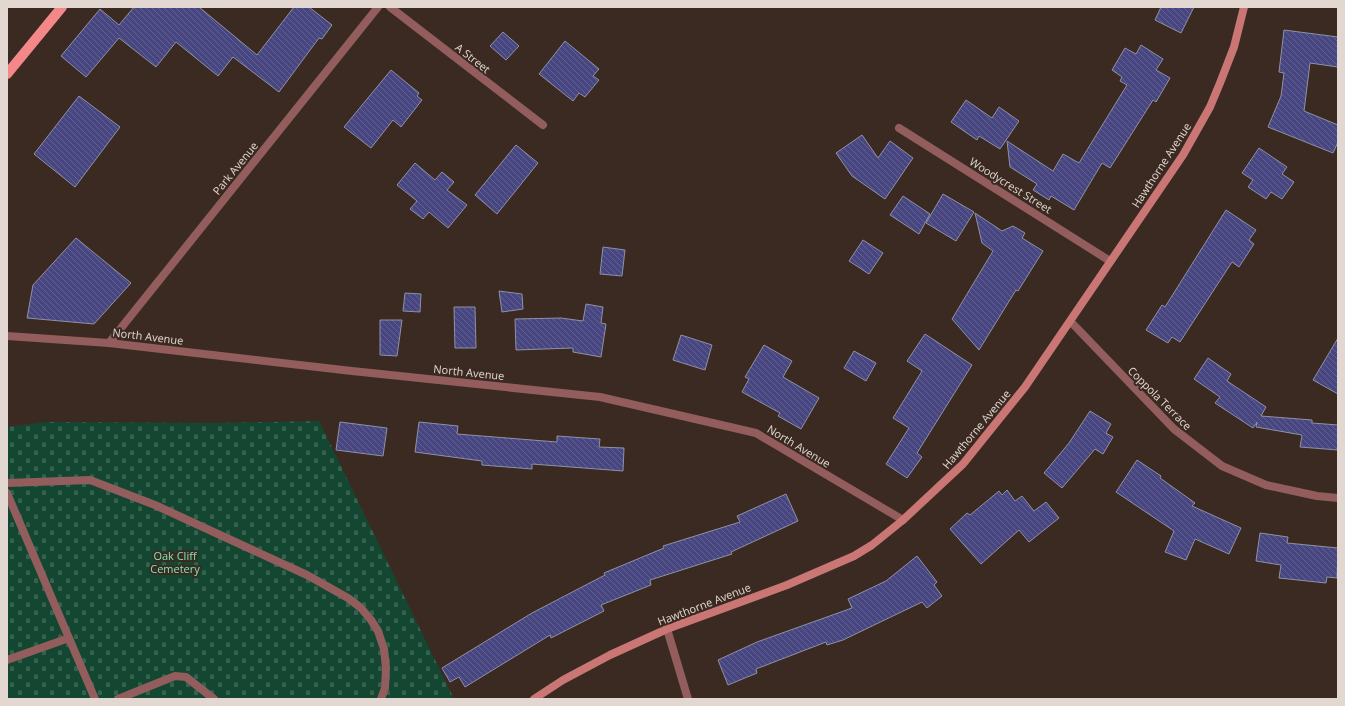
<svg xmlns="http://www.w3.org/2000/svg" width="1345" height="706" viewBox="0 0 1345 706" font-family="'Open Sans',sans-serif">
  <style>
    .cemetery { fill: url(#cemetery-stones) }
    .building { fill: url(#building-back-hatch); stroke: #9091a5 }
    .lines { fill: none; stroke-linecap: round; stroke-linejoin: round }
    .lane { stroke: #925d5c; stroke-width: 8 }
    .street { stroke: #925d5c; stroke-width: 8 }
    .secondary { stroke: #c97675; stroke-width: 8 }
    .primary { stroke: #f48888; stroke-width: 10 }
    .labels { text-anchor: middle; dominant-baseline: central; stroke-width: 4; stroke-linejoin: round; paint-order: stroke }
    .street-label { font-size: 11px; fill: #e2d7d1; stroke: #3b2a21 }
    .park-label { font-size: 11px; fill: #7de9b7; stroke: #3b2a21 }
  </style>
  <defs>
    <pattern id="cemetery-stones" width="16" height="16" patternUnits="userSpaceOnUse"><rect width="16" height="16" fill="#134731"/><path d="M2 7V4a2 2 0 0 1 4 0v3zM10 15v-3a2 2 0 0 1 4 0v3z" fill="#35614e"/></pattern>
    <pattern id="building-back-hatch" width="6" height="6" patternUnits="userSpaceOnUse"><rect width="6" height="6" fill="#484680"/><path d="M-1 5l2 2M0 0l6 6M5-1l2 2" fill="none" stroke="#626091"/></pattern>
  </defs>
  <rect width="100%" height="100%" fill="#3b2a21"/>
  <path class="cemetery" d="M 319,421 L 454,699 L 7,699 L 7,427 L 47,422 L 214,423 Z"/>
  <path class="building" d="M 134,7 L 199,7 L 257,55 L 294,7 L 309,7 L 332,25 L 322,39 L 319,38 L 279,92 L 233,57 L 218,76 L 176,42 L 156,67 L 119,38 L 86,77 L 61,56 L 100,9 L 119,25 Z
    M 1161,7 L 1194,7 L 1181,33 L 1155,20 Z
    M 1284,30 L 1338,37 L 1338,67 L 1310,63 L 1304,111 L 1338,125 L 1338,142 L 1333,153 L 1268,127 L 1281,96 L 1284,73 L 1279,72 Z
    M 503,32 L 519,46 L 506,60 L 490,46 Z
    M 565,41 L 599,69 L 593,76 L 599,80 L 585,97 L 579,93 L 573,101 L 539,74 Z
    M 1141,45 L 1163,59 L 1156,70 L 1170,78 L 1156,102 L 1153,100 L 1110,168 L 1102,163 L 1074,210 L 1051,196 L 1049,200 L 1033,190 L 1037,184 L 1010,167 L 1007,141 L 1053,171 L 1063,154 L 1079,163 L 1127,85 L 1120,81 L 1122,77 L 1112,70 L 1125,48 L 1136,54 Z
    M 391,70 L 419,93 L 417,96 L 422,100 L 401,127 L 393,120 L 371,148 L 344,127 Z
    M 79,96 L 120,127 L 75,187 L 34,154 Z
    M 966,100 L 992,118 L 999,107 L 1019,121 L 1000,149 L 979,136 L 977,140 L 951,122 Z
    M 862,135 L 878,158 L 890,141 L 913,158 L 885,199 L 852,176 L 836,153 Z
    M 516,145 L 538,163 L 497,214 L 475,195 Z
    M 1259,148 L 1287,167 L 1282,174 L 1294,182 L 1282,199 L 1271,192 L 1266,199 L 1248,187 L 1253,180 L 1242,173 Z
    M 415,163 L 435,180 L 442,172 L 454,182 L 447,190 L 467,205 L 448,228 L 429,212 L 423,219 L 410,209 L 417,201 L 397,185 Z
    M 943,194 L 974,212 L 956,241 L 926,223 Z
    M 903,196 L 930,214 L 919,234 L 890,215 Z
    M 1226,210 L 1256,230 L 1249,240 L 1254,244 L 1239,267 L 1232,262 L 1180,342 L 1172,337 L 1168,343 L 1146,330 L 1162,305 L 1165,307 Z
    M 975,213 L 1002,231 L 1013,226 L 1025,233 L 1022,238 L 1043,251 L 1018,291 L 1016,290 L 979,350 L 952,319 L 993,251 L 982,243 Z
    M 76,238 L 131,283 L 94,324 L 27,318 L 33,285 Z
    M 863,240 L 883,253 L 869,274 L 849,261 Z
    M 603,247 L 625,250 L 622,276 L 600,274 Z
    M 499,291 L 522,294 L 523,309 L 502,312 Z
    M 405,293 L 421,294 L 420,312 L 403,311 Z
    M 586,304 L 603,307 L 601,323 L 606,324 L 601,357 L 573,352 L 573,348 L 516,350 L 515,319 L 561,318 L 583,321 Z
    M 454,307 L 475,307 L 476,348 L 455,348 Z
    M 380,320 L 402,320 L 397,356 L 380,355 Z
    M 925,334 L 972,365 L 917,453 L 922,457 L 907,478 L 886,464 L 909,428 L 893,418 L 922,371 L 907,361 Z
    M 681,335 L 712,345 L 705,370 L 673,360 Z
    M 1338,338 L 1338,394 L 1313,380 Z
    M 764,345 L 792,361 L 783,377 L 819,398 L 801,429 L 778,416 L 780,413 L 742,392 L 749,379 L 745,377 Z
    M 854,351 L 876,363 L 866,381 L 844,368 Z
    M 1208,358 L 1231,374 L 1227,381 L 1266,407 L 1261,416 L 1312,420 L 1312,423 L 1338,425 L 1338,450 L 1300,447 L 1302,435 L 1256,427 L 1257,422 L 1253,428 L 1215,403 L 1220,397 L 1194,379 Z
    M 1090,411 L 1111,424 L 1106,433 L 1113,437 L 1103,454 L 1095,449 L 1062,488 L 1044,473 L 1069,443 Z
    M 340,422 L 387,428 L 383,456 L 336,450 Z
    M 419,422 L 458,426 L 457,434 L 557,442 L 557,436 L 600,439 L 599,447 L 624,448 L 623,471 L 532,464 L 532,469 L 482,465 L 482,461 L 415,452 Z
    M 1137,460 L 1161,476 L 1160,478 L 1195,503 L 1192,506 L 1241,528 L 1229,554 L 1195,539 L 1186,560 L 1165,552 L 1174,531 L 1116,492 Z
    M 1007,490 L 1015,501 L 1022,496 L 1034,511 L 1046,502 L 1059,518 L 1029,542 L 1019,530 L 981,564 L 950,529 L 967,513 L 970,515 L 999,491 L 1002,495 Z
    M 786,494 L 798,521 L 731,552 L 732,554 L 650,580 L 651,585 L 601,605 L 604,611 L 551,638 L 550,635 L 465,687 L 459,677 L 450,682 L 442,668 L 532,613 L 605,575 L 604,573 L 664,548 L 663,546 L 740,522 L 737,516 Z
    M 1260,533 L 1288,537 L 1287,543 L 1338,548 L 1337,578 L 1327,577 L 1326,583 L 1279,578 L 1281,565 L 1256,561 Z
    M 917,556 L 937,582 L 934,585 L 942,596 L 927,608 L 922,602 L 843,640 L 827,645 L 826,642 L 756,669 L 757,673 L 728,685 L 718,660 L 757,642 L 852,608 L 848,599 L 886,581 Z"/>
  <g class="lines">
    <path class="lane" d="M 7,483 L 90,480 L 155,505 L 307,575 L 348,598 L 361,608 L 371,620 L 378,631 L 384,649 L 386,668 L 385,688 L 381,699
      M 7,493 L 95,699
      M 7,660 L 69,638
      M 118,699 L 175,676 L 186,677 L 214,699"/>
    <path class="street" d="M 390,7 L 543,125
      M 899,128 L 1110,261
      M 1071,322 L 1174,429 L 1222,466 L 1266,485 L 1317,496 L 1338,498
      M 7,336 L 109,343 L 352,371 L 600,397 L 756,433 L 903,520
      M 109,343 L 378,7
      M 667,629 L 688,699"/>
    <path class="secondary" d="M 534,699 L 563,680 L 610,655 L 667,629 L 787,585 L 854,556 L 872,545 L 903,520 L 963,464 L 1025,387 L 1183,155 L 1210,107 L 1220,83 L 1234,47 L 1244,7"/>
    <path class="primary" d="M 7,74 L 62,7"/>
  </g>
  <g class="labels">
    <g class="street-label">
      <text transform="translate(473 58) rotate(38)">A Street</text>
      <text transform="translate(1161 165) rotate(-57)">Hawthorne Avenue</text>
      <text transform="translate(235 168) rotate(-51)">Park Avenue</text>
      <text transform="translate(1011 185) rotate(32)">Woodycrest Street</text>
      <text transform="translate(148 336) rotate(7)">North Avenue</text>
      <text transform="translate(469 372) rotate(6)">North Avenue</text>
      <text transform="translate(1160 398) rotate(45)">Coppola Terrace</text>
      <text transform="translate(976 429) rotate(-50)">Hawthorne Avenue</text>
      <text transform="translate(799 446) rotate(31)">North Avenue</text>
      <text transform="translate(704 604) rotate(-21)">Hawthorne Avenue</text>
    </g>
    <g class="park-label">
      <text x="175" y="555">Oak Cliff<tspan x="175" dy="13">Cemetery</tspan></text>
    </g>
  </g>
  <rect width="1345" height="706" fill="none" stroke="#e2d7d1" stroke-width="16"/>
</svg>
